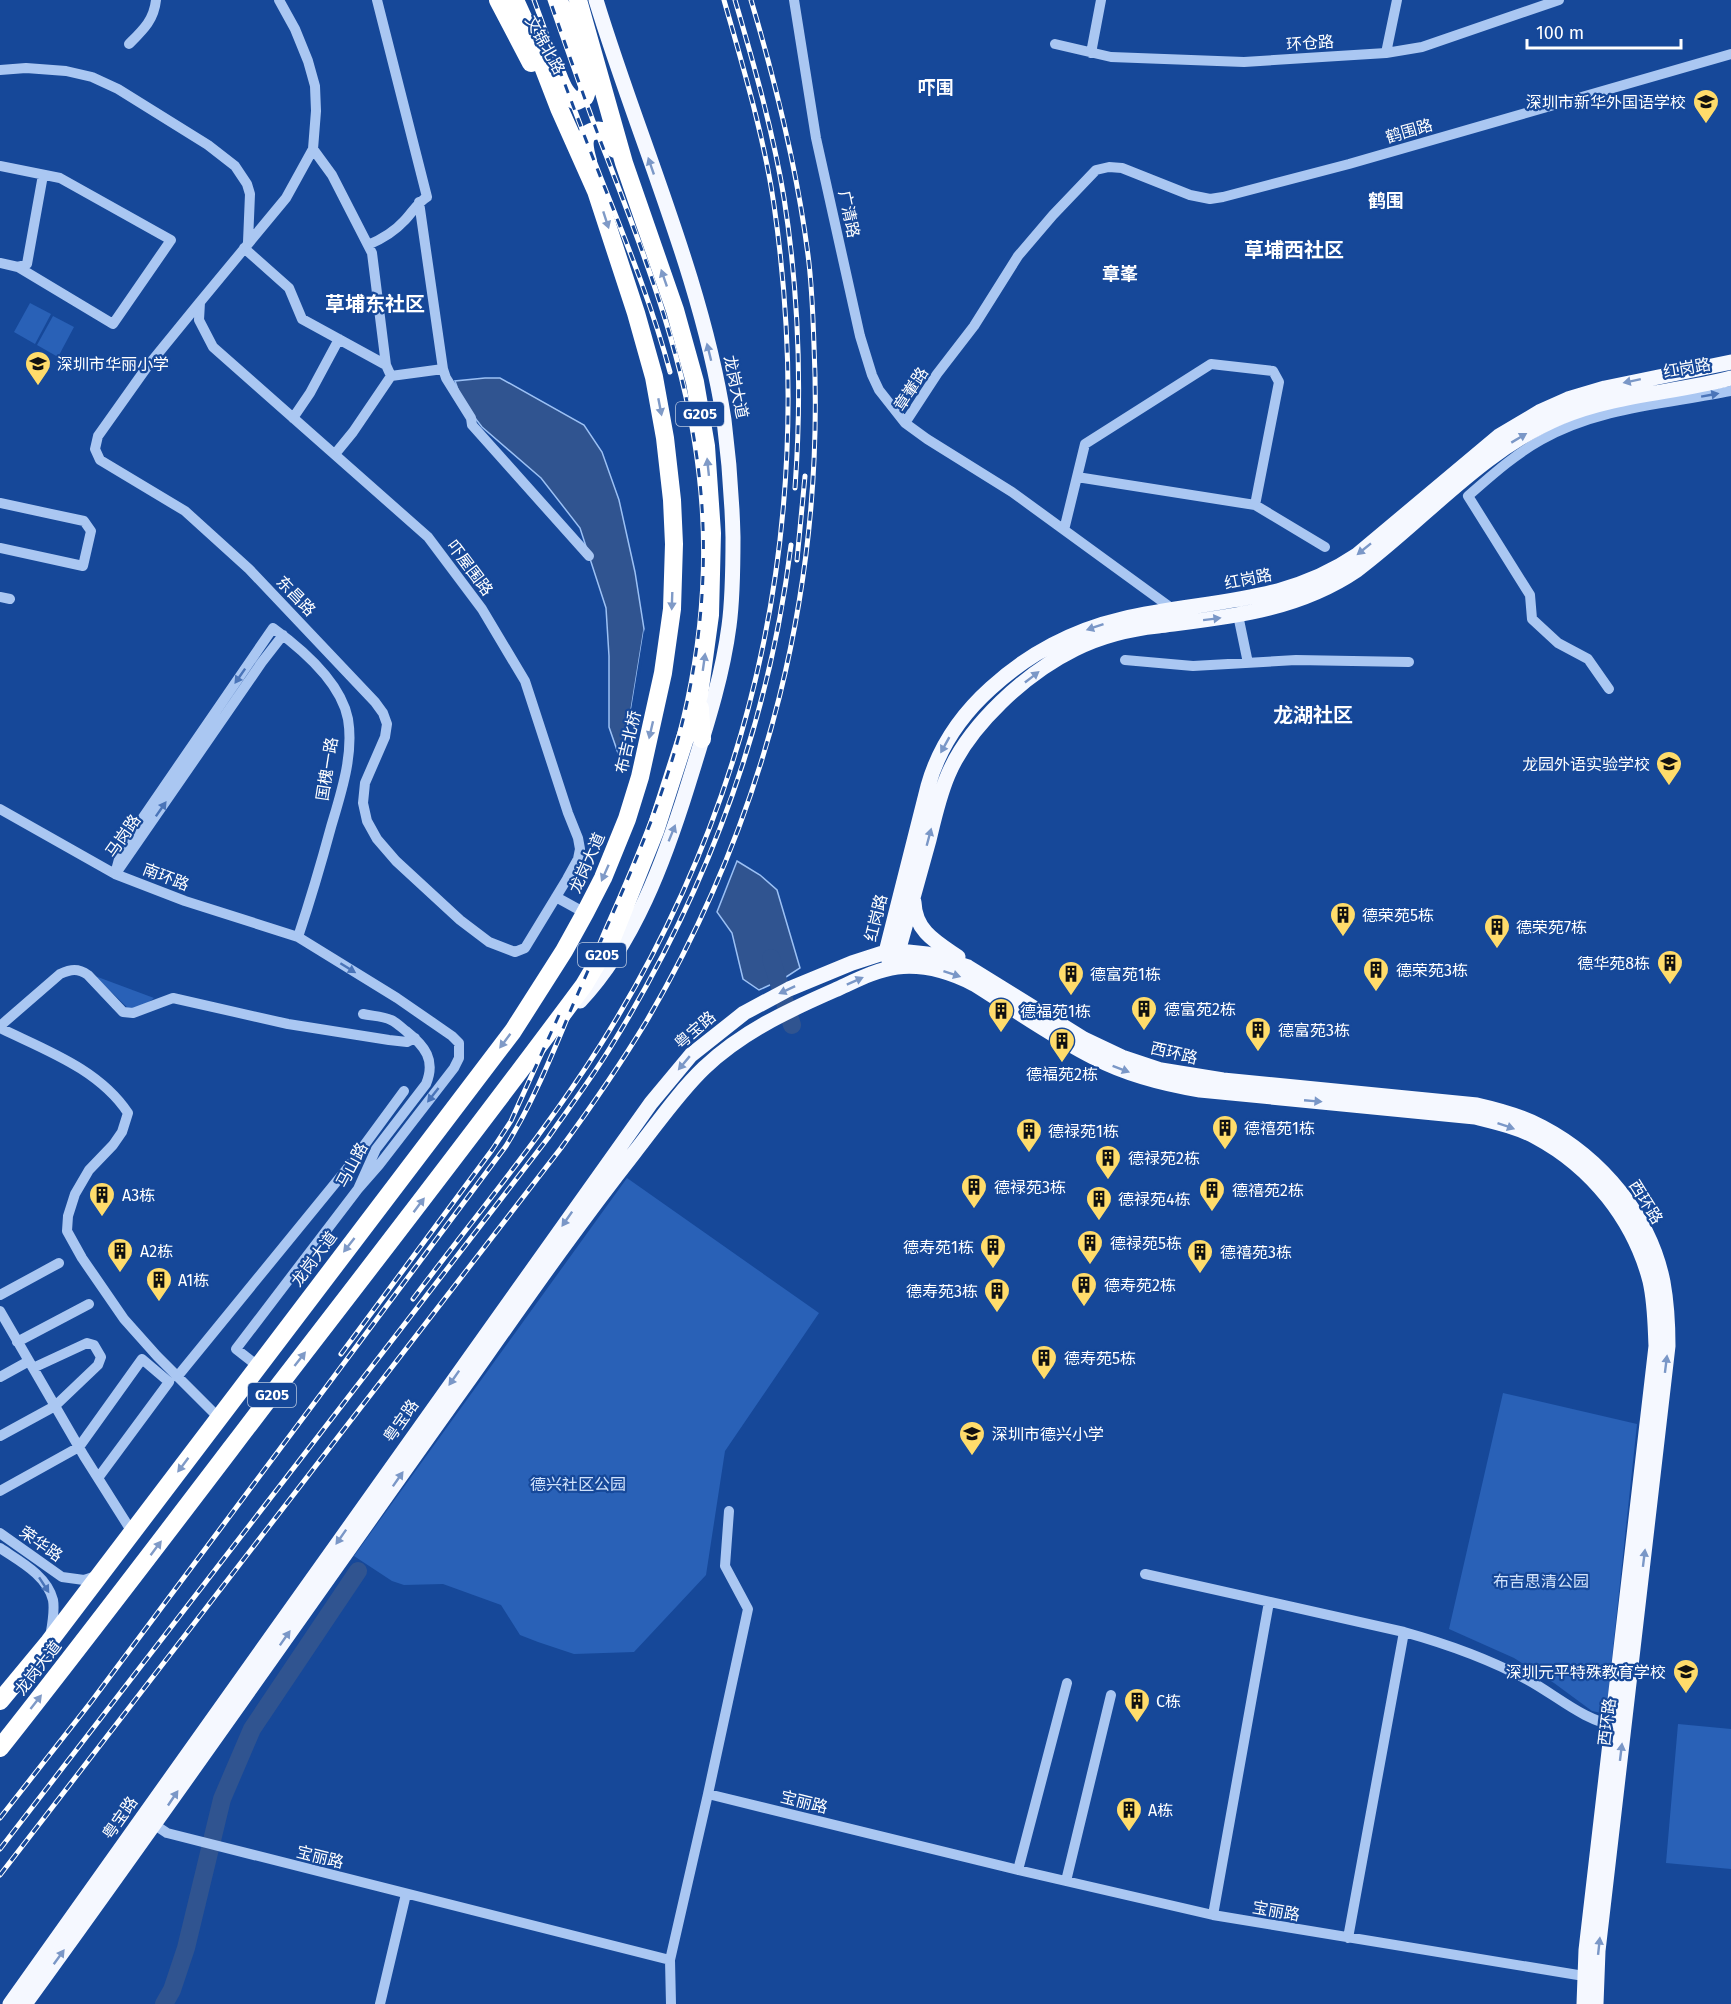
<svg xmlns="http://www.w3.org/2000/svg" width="1731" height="2004" viewBox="0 0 1731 2004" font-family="'Fira Sans','Noto Sans SC',sans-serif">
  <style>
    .green { fill: #2961b7 }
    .water { fill: #305490; stroke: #9cc1f5; stroke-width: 1.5 }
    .pier { fill: #164899 }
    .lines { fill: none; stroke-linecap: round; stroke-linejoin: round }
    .river { stroke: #305490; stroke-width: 18 }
    .minor { stroke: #aac7f2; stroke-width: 10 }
    .major { stroke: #f5f8ff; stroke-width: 15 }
    .highway { stroke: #fff; stroke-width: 18 }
    .rail-casing { stroke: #fff; stroke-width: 5 }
    .rail { stroke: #164899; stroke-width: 3; stroke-dasharray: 9; stroke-linecap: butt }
    .oneway { fill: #7a97c7 }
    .oneway2 { fill: #7f9ac7 }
    .oneway3 { fill: #4a74b8 }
    .labels { text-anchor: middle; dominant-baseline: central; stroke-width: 4.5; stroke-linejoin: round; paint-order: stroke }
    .shield { fill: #164899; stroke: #b9c8e0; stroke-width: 1.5 }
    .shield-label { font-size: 15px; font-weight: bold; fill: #fff }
    .street-label { font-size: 16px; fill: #fff; stroke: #164899 }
    .poi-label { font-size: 16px; fill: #fff; stroke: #164899; text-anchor: start }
    .park-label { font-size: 16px; fill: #d1e3fc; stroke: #164899 }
    .neighbourhood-label { font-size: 18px; font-weight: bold; fill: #fff; stroke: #164899 }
    .quarter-label { font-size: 20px; font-weight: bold; fill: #fff; stroke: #164899 }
  </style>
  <rect width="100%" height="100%" fill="#164899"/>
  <path class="green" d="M 30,303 L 51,314 L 35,344 L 14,332 Z
    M 53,316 L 74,327 L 58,357 L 37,345 Z
    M 95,976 L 154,998 L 134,1014 Z
    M 627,1178 L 819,1313 L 725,1451 L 706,1575 L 634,1652 L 574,1654 L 538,1642 L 520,1635 L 501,1605 L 443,1584 L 404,1585 L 392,1581 L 354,1556 Z
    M 1503,1393 L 1637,1424 L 1606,1714 L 1592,1711 L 1554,1683 L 1514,1658 L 1449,1629 Z
    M 1678,1724 L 1731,1729 L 1731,1869 L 1666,1863 Z"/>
  <path class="water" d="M 485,378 L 500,378 L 584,425 L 602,452 L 619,500 L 635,572 L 644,629 L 630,716 L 619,756 L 609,727 L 609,656 L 606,608 L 580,528 L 541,478 L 482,427 L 462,401 L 455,381 Z
    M 737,861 L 760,875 L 777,890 L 800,968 L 783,979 L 759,990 L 743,979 L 732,933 L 717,912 Z"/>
  <path class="pier" d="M 644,629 L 646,636 L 633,717 L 622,757 L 619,759 L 630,716 Z"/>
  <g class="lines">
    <path class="river" d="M 771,958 L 792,1025
      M 164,2004 L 172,1990 L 186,1948 L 222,1799 L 252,1729 L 358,1571"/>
    <path class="minor" d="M 794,0 L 816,138 L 860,336 L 872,375 L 879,390 L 905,423 L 927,439 L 1012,492 L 1174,610
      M 129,44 C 143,30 154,20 156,0
      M 1055,44 L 1111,57 L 1244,62 L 1386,53 L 1422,47 L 1559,0
      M 1091,53 L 1101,0
      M 1386,53 L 1397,0
      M 0,70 L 26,68 L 66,71 L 92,77 L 118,89 L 208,145 L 235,166 L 247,184 L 250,194 L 248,242
      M 313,149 L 332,175 L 372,253 L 386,365 L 391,376 L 443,369 L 446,378 L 471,418 L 472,425 L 589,556
      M 0,166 L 60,178 L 171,240 L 113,324 L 18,267
      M 419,202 L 443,369
      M 368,245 C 382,239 394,232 404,221 C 412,213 417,203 427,197 L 377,0
      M 244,248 L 289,288 L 302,319 L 386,365
      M 0,263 L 18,267 L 27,264 L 43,175
      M 200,302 L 147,367 L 98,436 L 95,449 L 100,460 L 185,511 L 249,569 L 375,702 L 383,713 L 387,724 L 385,737 L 365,783 L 363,803 L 367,821 L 377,839 L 396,861 L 460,920 L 489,942 L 515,952 L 525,948 L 567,879 L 578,859 L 580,849 L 578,838 L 568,813 L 525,681 L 482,609 L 428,537 L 213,347 L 199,320 L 200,302 L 286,198 L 313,149 L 316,111 L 315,86 L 308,61 L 295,29 L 279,0
      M 293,418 L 310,393 L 339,339
      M 905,423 L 937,374 L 974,326 L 1018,256 L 1053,215 L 1096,170 L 1109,167 L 1122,168 L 1190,195 L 1210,199 L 1223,197 L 1349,164 L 1731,54
      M 335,454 L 353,432 L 391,376
      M 1077,477 L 1255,505 L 1325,547
      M 0,503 L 84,521 L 91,531 L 83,566 L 0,548
      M 1064,530 L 1085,444 L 1211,364 L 1273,371 L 1279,382 L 1255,505
      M 0,597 L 10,599
      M 1238,615 L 1248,663
      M 1125,660 L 1193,666 L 1296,660 L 1409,662
      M 1609,689 L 1588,659 L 1558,643 L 1532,619 L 1530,595 L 1468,496 C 1491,476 1514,455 1541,440 C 1599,407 1667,404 1731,391
      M 0,809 L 115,874 L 185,901 L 298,937 L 397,998 L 452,1036 L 459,1043 L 459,1058 L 454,1068 L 379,1165 L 358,1189
      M 119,869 L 262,662 L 283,635
      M 115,874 L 122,848 L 273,628 C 302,649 341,683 348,719 C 354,755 341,793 331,827 C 321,864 310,901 298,937
      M 556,897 L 585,913
      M 0,1026 L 60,974 C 71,969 78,968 88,975 L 123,1012 L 133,1013 L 173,998 L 288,1024 L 389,1040 L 407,1042 L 415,1038
      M 0,1028 C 45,1050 99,1069 128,1113 L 122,1132 L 113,1145 L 89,1170 L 75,1194 L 68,1216 L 67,1231 L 82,1258 L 124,1319 L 157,1356 L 219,1418
      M 0,1295 L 59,1263
      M 0,1311 L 84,1456 L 132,1532
      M 17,1342 L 89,1304
      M 259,1367 L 236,1349 L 358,1189 L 376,1149 L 426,1084 C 436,1060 425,1046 406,1031 C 402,1028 396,1022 391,1020 C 383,1016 372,1016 363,1014
      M 0,1377 L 29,1361
      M 177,1377 L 346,1170 L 404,1091
      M 0,1436 L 55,1406 L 98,1365 L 101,1357 L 94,1345 L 87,1343 L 33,1368
      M 0,1491 L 79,1447 L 142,1359 L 169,1382 L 98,1478
      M 0,1533 L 62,1577 L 84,1580 L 96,1576
      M 0,1548 C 19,1561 47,1575 53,1600 C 55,1611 52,1626 50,1637
      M 1145,1574 L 1404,1632 C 1447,1644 1489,1659 1528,1680 C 1556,1695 1585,1722 1618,1726
      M 708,1794 L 748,1609 L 725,1566 L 729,1511
      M 149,1821 L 167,1833 L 670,1960 L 708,1794 L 1018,1870 L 1213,1915 L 1584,1976 L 1590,1980
      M 1018,1870 L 1067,1683
      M 1066,1881 L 1111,1695
      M 1213,1915 L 1269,1602
      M 1348,1938 L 1404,1632
      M 670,1960 L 671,2004
      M 380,2004 L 406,1894"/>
    <path class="major" d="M 914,902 C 915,931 936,942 958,957
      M 896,959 C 907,919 918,880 929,840 C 934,819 939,796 948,775 C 969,725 1026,673 1075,649 C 1101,636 1129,629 1158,626 C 1228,617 1297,611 1357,570 C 1425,519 1482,450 1561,417 C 1616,394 1675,393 1731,378
      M 889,960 L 886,952 L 928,786 C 939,747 962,714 991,688 C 1028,654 1074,630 1122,619 C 1206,599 1282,606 1357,555 L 1499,436 L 1541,411 L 1568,399 L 1605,388 L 1731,362
      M 580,1001 C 634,944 665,859 688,785 C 704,733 722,680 729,626 C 733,597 733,566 733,537 C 732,498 729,459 724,420 C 702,278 638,138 596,0
      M 10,2004 L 651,1103 L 691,1055 L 744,1013 L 789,989 L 852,963 L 886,952 L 899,951 L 927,954 L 968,967 L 1084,1039 L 1122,1057 L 1161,1070 L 1223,1080 L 1477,1105 C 1499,1110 1522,1116 1542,1127 C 1601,1158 1650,1216 1663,1282 C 1667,1304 1668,1324 1668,1346 L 1598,1951 L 1596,2004
      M 25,2004 C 174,1799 319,1590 466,1384 C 521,1306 575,1228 634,1153 C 657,1124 678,1093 704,1068 C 742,1032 787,1011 835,990 C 855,981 875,970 897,967 C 923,964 951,972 974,984 C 1014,1009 1053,1037 1095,1058 C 1128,1075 1164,1084 1200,1090 L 1475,1117 C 1495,1122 1517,1127 1536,1137 C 1592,1167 1634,1220 1650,1281 C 1655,1303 1655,1324 1656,1346 L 1586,1950 L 1584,2004"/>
    <path class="highway" d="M 498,0 L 531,63
      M 555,68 C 560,79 564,97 577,101 L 585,97 L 588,88 L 585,78 L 559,0
      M 588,161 C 585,151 580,134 594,131 C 598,130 601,130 604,132 C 609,136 612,144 615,149
      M 700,708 L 702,739
      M 0,1701 L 49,1642 L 513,1031 L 564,951 L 585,913 L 603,878 L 627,819 L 640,777 L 663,673 L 672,609 L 674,544 L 672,500 L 665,438 L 654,377 L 636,313 L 596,191 L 559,108 L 530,33 L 515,0
      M 0,1748 C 95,1628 187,1506 280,1384 C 382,1252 484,1120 584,985 L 613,936 L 655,831 L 699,695 L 710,615 L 712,533 L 706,446 L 695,382 L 675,310 L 624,163 L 578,0"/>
    <defs>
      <path id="rail" d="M 534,0 C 558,66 582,131 608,196 C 631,254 654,312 670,372
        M 735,0 C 754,65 773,131 784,198 C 799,294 802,392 795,488
        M 797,560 L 805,476
        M 413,1299 C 476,1215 545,1133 601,1044 C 762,788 817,504 774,205 C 764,136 743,67 724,0
        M 341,1354 L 492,1150 L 511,1121 L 559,1015
        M 0,1818 L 91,1702 L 506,1146 C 530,1107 547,1067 564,1026 C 577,994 592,963 605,931 C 638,857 670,782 687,703 C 703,629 708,549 699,474 C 686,357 641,246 599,137 C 582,92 566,46 550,0
        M 0,1849 L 548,1138 C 569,1108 591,1079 610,1048 C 705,895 769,725 791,545
        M 0,1875 L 561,1148 C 591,1107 620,1065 646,1022 C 767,816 825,585 814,346 C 813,316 812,285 808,255 C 797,168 776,84 751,0"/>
    </defs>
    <use href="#rail" class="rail-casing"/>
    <use href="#rail" class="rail"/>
  </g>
  <defs><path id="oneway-solid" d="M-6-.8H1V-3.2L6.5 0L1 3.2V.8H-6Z" transform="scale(1.5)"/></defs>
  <g class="oneway">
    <use href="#oneway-solid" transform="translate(651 166) rotate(-109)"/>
    <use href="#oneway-solid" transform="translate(709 352) rotate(-104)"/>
    <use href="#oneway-solid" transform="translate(1632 381) rotate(168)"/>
    <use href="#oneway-solid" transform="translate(1519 438) rotate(-31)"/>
    <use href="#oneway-solid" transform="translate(1364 549) rotate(141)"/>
    <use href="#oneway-solid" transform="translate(1212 619) rotate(-7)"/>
    <use href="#oneway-solid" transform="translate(1095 627) rotate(161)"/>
    <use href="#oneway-solid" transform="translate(1032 677) rotate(-38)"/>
    <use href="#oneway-solid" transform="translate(945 745) rotate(119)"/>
    <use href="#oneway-solid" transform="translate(672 833) rotate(-68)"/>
    <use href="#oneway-solid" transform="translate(929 837) rotate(-75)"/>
    <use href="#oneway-solid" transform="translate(952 974) rotate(18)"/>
    <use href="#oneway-solid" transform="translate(855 981) rotate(-24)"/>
    <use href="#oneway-solid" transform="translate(787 990) rotate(155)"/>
    <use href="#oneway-solid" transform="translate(684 1063) rotate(130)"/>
    <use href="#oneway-solid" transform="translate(1121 1069) rotate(21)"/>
    <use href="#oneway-solid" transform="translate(1313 1101) rotate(5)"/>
    <use href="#oneway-solid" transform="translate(1506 1126) rotate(19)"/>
    <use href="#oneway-solid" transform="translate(567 1219) rotate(125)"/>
    <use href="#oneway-solid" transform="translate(1666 1364) rotate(-83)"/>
    <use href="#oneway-solid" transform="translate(454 1378) rotate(125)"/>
    <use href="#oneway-solid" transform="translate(398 1479) rotate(-55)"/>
    <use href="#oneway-solid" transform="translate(341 1537) rotate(125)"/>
    <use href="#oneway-solid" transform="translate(1644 1558) rotate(-83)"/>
    <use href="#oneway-solid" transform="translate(285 1638) rotate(-55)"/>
    <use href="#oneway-solid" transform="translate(1621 1752) rotate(-83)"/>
    <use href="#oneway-solid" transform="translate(173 1798) rotate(-56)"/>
    <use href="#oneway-solid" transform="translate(1599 1946) rotate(-84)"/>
    <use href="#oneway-solid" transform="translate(59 1957) rotate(-54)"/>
  </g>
  <g class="oneway2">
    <use href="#oneway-solid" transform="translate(606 220) rotate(72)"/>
    <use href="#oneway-solid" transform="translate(664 278) rotate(-109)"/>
    <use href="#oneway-solid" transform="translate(660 407) rotate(79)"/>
    <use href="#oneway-solid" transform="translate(708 467) rotate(-96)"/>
    <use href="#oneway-solid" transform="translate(672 601) rotate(92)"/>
    <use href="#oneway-solid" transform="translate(704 662) rotate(-82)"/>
    <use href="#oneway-solid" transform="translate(651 730) rotate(103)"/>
    <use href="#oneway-solid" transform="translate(605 873) rotate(114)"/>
    <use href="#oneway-solid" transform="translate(505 1041) rotate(127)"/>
    <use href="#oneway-solid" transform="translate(419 1205) rotate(-53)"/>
    <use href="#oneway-solid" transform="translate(349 1245) rotate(128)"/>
    <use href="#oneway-solid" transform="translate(300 1359) rotate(-52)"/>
    <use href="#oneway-solid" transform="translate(183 1465) rotate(127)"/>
    <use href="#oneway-solid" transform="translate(156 1548) rotate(-53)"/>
    <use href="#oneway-solid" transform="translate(36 1702) rotate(-52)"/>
  </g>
  <g class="oneway3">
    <use href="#oneway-solid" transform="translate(1710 395) rotate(-10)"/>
    <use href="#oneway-solid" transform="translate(240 676) rotate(125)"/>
    <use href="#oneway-solid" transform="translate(161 809) rotate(-55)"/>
    <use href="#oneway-solid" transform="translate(348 968) rotate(32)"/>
    <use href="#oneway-solid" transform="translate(433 1095) rotate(128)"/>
    <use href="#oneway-solid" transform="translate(44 1585) rotate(57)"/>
  </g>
  <defs>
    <symbol id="school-pin" viewBox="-11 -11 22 30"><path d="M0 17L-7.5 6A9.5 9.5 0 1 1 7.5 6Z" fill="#ffdc6b" stroke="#164899"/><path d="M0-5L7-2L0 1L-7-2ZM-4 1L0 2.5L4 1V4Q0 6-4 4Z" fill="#111"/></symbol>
    <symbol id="building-pin" viewBox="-11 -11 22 30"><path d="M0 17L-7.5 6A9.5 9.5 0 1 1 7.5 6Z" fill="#ffdc6b" stroke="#164899"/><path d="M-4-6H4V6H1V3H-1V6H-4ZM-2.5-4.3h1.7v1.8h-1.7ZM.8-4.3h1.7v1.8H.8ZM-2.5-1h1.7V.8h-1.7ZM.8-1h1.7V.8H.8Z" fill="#111"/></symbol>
  </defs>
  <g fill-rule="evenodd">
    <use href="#school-pin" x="1691" y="87" width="30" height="40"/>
    <use href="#school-pin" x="23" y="349" width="30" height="40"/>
    <use href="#school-pin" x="1654" y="749" width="30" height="40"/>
    <use href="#building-pin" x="1328" y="900" width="30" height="40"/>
    <use href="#building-pin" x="1482" y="912" width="30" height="40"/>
    <use href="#building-pin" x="1655" y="948" width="30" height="40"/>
    <use href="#building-pin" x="1361" y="955" width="30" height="40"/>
    <use href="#building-pin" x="1056" y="959" width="30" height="40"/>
    <use href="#building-pin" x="1129" y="994" width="30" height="40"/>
    <use href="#building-pin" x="986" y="996" width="30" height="40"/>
    <use href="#building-pin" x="1243" y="1015" width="30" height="40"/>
    <use href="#building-pin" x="1047" y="1026" width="30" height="40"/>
    <use href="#building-pin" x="1210" y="1113" width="30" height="40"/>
    <use href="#building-pin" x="1014" y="1116" width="30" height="40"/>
    <use href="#building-pin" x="1093" y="1143" width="30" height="40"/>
    <use href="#building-pin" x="959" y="1172" width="30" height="40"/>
    <use href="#building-pin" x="1197" y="1175" width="30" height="40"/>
    <use href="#building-pin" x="87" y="1180" width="30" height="40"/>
    <use href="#building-pin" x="1084" y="1184" width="30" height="40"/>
    <use href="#building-pin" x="1075" y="1228" width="30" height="40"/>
    <use href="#building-pin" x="978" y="1232" width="30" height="40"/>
    <use href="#building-pin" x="105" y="1236" width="30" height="40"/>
    <use href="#building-pin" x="1185" y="1237" width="30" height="40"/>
    <use href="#building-pin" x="144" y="1265" width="30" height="40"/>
    <use href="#building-pin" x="1069" y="1270" width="30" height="40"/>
    <use href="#building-pin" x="982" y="1276" width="30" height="40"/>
    <use href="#building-pin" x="1029" y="1343" width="30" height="40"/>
    <use href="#school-pin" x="957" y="1419" width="30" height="40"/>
    <use href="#school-pin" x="1671" y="1657" width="30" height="40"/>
    <use href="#building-pin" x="1122" y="1686" width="30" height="40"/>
    <use href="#building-pin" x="1114" y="1795" width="30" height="40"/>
  </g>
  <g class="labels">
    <g class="shield">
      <rect x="676" y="402" width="48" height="24" rx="4.5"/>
      <rect x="578" y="943" width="48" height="24" rx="4.5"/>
      <rect x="248" y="1383" width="48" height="24" rx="4.5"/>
    </g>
    <g class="shield-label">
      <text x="700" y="414">G205</text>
      <text x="602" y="955">G205</text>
      <text x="272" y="1395">G205</text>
    </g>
    <g class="street-label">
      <text transform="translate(1310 43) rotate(-4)">环仓路</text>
      <text transform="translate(545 45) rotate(61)">文锦北路</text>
      <text transform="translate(1409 131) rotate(-16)">鹤围路</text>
      <text transform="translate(849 214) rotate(78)">广清路</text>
      <text transform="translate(1687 368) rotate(-10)">红岗路</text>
      <text transform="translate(736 387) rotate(78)">龙岗大道</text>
      <text transform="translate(911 389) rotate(-57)">章輋路</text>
      <text transform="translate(470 568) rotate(53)">吓屋围路</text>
      <text transform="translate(1248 579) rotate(-11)">红岗路</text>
      <text transform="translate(296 596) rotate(46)">东昌路</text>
      <text transform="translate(628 742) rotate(-77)">布吉北桥</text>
      <text transform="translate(327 769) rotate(-81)">国槐一路</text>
      <text transform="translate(123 836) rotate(-55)">马岗路</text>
      <text transform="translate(587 863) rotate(-66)">龙岗大道</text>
      <text transform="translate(166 877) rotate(21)">南环路</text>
      <text transform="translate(876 918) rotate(-76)">红岗路</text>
      <text transform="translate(695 1030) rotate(-41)">粤宝路</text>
      <text transform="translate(1174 1053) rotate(13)">西环路</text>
      <text transform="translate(352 1165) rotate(-62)">马山路</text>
      <text transform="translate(1646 1202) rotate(58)">西环路</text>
      <text transform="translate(314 1259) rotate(-53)">龙岗大道</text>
      <text transform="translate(401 1421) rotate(-55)">粤宝路</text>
      <text transform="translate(41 1544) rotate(35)">荣华路</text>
      <text transform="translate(38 1668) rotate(-52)">龙岗大道</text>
      <text transform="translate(1607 1722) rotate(-83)">西环路</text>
      <text transform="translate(804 1802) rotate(14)">宝丽路</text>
      <text transform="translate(120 1818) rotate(-55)">粤宝路</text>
      <text transform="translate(320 1857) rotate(14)">宝丽路</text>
      <text transform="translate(1276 1911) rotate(10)">宝丽路</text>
    </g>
    <g class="poi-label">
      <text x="1686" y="102" text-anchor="end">深圳市新华外国语学校</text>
      <text x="57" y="364">深圳市华丽小学</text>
      <text x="1650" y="764" text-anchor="end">龙园外语实验学校</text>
      <text x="1362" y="915">德荣苑5栋</text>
      <text x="1516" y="927">德荣苑7栋</text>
      <text x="1650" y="963" text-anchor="end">德华苑8栋</text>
      <text x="1396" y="970">德荣苑3栋</text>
      <text x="1090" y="974">德富苑1栋</text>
      <text x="1164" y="1009">德富苑2栋</text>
      <text x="1020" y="1011">德福苑1栋</text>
      <text x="1278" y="1030">德富苑3栋</text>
      <text x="1062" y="1074" text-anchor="middle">德福苑2栋</text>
      <text x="1244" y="1128">德禧苑1栋</text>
      <text x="1048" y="1131">德禄苑1栋</text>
      <text x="1128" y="1158">德禄苑2栋</text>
      <text x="994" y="1187">德禄苑3栋</text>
      <text x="1232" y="1190">德禧苑2栋</text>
      <text x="122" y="1195">A3栋</text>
      <text x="1118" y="1199">德禄苑4栋</text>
      <text x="1110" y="1243">德禄苑5栋</text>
      <text x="974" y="1247" text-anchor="end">德寿苑1栋</text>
      <text x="140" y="1251">A2栋</text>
      <text x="1220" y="1252">德禧苑3栋</text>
      <text x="178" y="1280">A1栋</text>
      <text x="1104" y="1285">德寿苑2栋</text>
      <text x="978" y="1291" text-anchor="end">德寿苑3栋</text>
      <text x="1064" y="1358">德寿苑5栋</text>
      <text x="992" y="1434">深圳市德兴小学</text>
      <text x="1666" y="1672" text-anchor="end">深圳元平特殊教育学校</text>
      <text x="1156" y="1701">C栋</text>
      <text x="1148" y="1810">A栋</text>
    </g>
    <g class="park-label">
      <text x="578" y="1484">德兴社区公园</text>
      <text x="1541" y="1581">布吉思清公园</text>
    </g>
    <g class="neighbourhood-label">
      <text x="936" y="88">吓围</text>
      <text x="1386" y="201">鹤围</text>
      <text x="1120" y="274">章峯</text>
    </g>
    <g class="quarter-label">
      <text x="1294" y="250">草埔西社区</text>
      <text x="375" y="304">草埔东社区</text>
      <text x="1313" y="715">龙湖社区</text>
    </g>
  </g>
  <path d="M1527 39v9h154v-9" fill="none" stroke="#ffffff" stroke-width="3"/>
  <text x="1536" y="39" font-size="18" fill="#ffffff" stroke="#164899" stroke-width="4.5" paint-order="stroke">100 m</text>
</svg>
